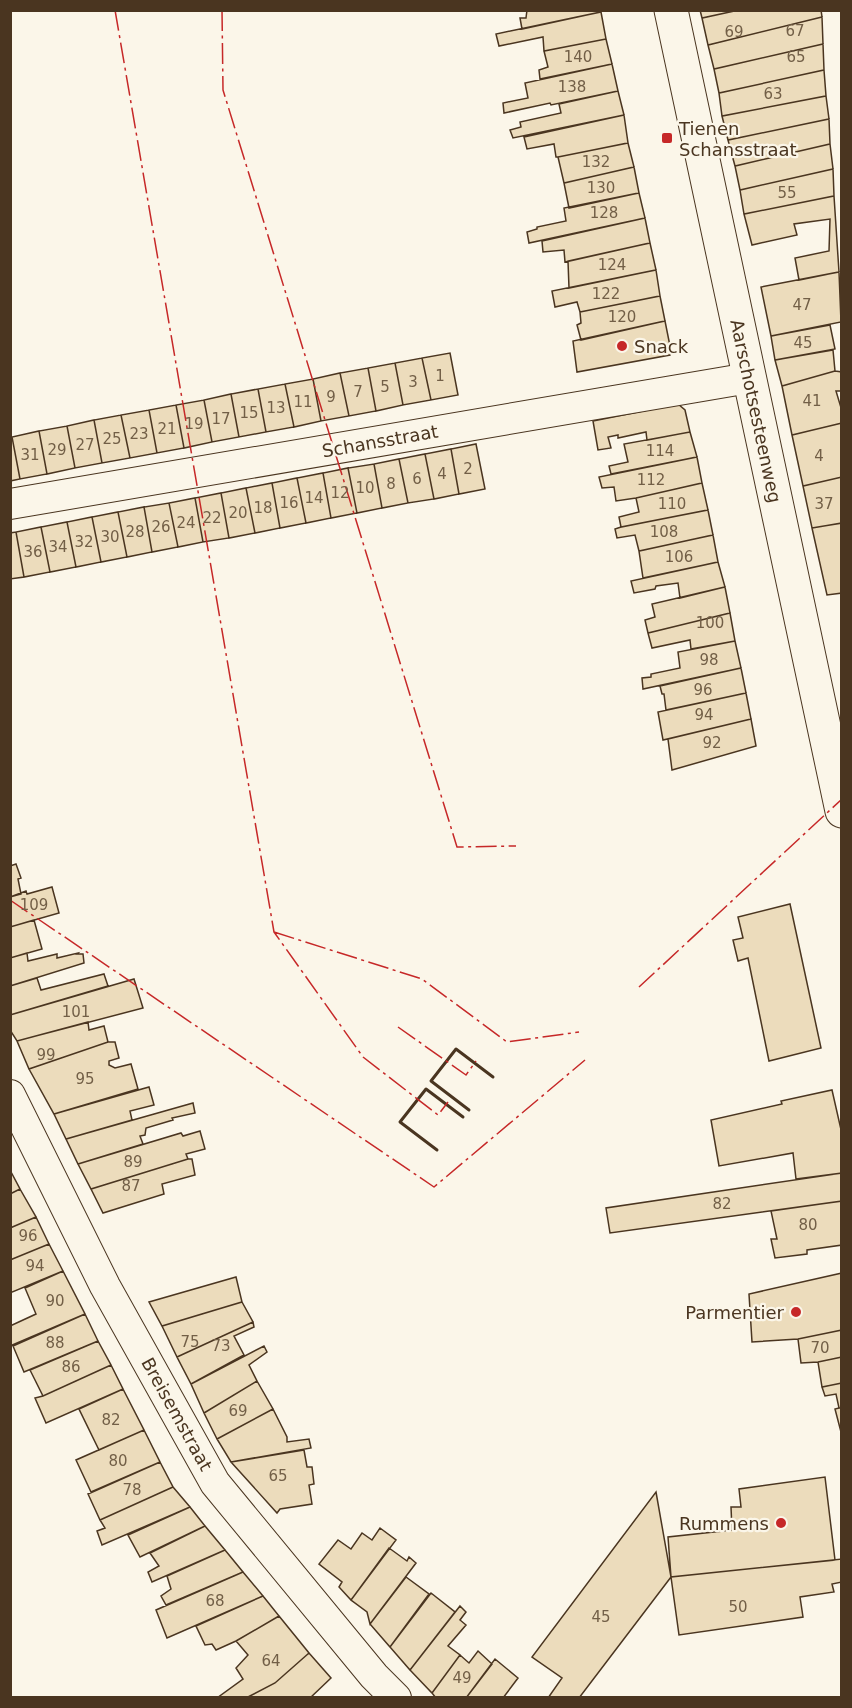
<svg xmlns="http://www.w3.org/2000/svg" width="852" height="1708" viewBox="0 0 852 1708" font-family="'DejaVu Sans',sans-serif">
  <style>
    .building { fill: #ecdcbc; stroke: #4a3520; stroke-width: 1.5 }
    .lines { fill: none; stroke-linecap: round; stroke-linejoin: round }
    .street-casing { stroke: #4a3520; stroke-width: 32 }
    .secondary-casing { stroke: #4a3520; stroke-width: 35 }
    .street { stroke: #fbf6e9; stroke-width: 30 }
    .secondary { stroke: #fbf6e9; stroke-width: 33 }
    .wall { stroke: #4a3520; stroke-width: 3 }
    .power { stroke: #c62828; stroke-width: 1.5; stroke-dasharray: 21 4.5 3 4.5; stroke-linecap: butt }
    .poi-dot { fill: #c62828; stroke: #fbf6e9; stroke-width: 2 }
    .labels { text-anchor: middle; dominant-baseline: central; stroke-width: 4.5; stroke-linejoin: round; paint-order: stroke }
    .number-label { font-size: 15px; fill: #725f47 }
    .poi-label { font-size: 18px; fill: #4a3520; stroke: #fbf6e9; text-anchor: start }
    .street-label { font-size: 18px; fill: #4a3520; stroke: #fbf6e9 }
  </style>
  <rect width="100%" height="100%" fill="#fbf6e9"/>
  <path class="building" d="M 527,10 L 601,10 L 601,12 L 522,29 L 520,18 L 526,18 Z
    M 700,10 L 739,10 L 702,18 Z
    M 739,10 L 821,10 L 822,17 L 708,45 L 702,18 Z
    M 601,12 L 606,39 L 544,51 L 543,37 L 499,46 L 496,34 Z
    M 822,17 L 823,44 L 714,69 L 708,45 Z
    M 606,39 L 612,64 L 540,79 L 539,70 L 548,67 L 544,51 Z
    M 823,44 L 824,70 L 719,93 L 714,69 Z
    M 612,64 L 618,91 L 551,105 L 550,103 L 504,113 L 503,103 L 528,98 L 525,83 Z
    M 824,70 L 826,96 L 722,116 L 719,93 Z
    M 618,91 L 624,115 L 513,138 L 510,130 L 521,127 L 520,122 L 561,113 L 559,104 Z
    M 826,96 L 829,119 L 728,140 L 722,116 Z
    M 624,115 L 628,143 L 558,157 L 556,157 L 554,144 L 527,149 L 524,137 Z
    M 829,119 L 830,144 L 735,166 L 728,140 Z
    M 628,143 L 634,167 L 564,183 L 558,157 Z
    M 830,144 L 833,169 L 740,190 L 735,166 Z
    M 634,167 L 639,193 L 569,208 L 564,183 Z
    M 833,169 L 834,196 L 744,214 L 740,190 Z
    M 639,193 L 645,218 L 529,243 L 527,232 L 537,229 L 537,227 L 566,221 L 564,208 Z
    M 834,196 L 839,272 L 799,280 L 795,258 L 829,251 L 830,219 L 794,224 L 797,235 L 752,245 L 744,214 Z
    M 645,218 L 650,243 L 565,262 L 564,250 L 543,252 L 542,241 Z
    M 650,243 L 656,270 L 569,288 L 568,261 Z
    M 656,270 L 660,296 L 580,312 L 577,302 L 555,307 L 552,291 Z
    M 839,272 L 841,322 L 771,336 L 761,287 Z
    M 660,296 L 665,321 L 581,340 L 577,325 L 581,323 L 580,312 Z
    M 665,321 L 671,351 L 670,355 L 577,372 L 573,341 Z
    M 830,325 L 835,349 L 775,360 L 771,336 Z
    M 833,350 L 835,371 L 782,386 L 775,360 Z
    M 450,353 L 458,395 L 431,400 L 422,358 Z
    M 422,358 L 431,400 L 403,405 L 395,363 Z
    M 395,363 L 403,405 L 376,411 L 368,368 Z
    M 368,368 L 376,411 L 349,416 L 340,373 Z
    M 835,371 L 842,372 L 842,391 L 836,391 L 842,411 L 842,423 L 792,435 L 782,386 Z
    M 340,373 L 349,416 L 321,421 L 313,379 Z
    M 313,379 L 321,421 L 294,427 L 285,384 Z
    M 285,384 L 294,427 L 266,432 L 258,389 Z
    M 258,389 L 266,432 L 239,437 L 231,394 Z
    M 231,394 L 239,437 L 212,442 L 204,400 Z
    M 204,400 L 212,442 L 184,448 L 176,405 Z
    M 678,404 L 685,410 L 690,432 L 647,440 L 646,432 L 618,438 L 618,435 L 608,437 L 611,448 L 598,450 L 593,421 Z
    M 176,405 L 184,448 L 157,453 L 149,410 Z
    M 149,410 L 157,453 L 130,458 L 121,415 Z
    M 121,415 L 130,458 L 102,463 L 94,420 Z
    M 94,420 L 102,463 L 75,468 L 67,426 Z
    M 842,423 L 842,477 L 803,486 L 792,435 Z
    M 67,426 L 75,468 L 47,474 L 39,431 Z
    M 39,431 L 47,474 L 20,479 L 12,437 Z
    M 690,432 L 697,457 L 611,474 L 609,466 L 628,462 L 624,444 Z
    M 10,437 L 12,437 L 20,479 L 10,481 Z
    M 476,444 L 485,489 L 459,494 L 451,449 Z
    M 451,449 L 459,494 L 434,499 L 425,454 Z
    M 425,454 L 434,499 L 408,503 L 399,459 Z
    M 697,457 L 702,483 L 636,498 L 616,501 L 614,487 L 602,488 L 599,477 Z
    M 399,459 L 408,503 L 382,508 L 374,464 Z
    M 374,464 L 382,508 L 357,513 L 348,468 Z
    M 348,468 L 357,513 L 331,518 L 323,473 Z
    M 323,473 L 331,518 L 306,523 L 297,478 Z
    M 842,477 L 842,523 L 812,528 L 803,486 Z
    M 297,478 L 306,523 L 280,528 L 272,483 Z
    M 272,483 L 280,528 L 255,533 L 246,488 Z
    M 702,483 L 708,510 L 621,527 L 619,517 L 639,512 L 636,498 Z
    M 246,488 L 255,533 L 229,538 L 221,493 Z
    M 221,493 L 229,538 L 203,542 L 195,498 Z
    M 195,498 L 203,542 L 178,547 L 169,503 Z
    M 169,503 L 178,547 L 152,552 L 144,507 Z
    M 144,507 L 152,552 L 127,557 L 118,512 Z
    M 708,510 L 713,535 L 639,551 L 635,535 L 617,538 L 615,529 L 621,527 Z
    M 118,512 L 127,557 L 101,562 L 92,517 Z
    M 92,517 L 101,562 L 76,567 L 67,522 Z
    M 67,522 L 76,567 L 50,572 L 41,527 Z
    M 842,523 L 842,593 L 827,595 L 812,528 Z
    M 41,527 L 50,572 L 24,577 L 16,532 Z
    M 16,532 L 24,577 L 10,579 L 10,533 Z
    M 713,535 L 718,562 L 643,578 L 639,551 Z
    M 718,562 L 725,587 L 680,598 L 678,583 L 656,586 L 655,589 L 634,593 L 631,581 Z
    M 725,587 L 730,613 L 648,633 L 645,620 L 655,617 L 652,604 Z
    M 730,613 L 735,641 L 691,649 L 690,640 L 652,648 L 648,633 Z
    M 735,641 L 741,668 L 643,689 L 642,678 L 651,677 L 651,674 L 680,668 L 678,652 Z
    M 741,668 L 746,693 L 666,710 L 664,694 L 662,694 L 660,686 Z
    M 746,693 L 751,719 L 663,740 L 658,712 Z
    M 751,719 L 756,746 L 672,770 L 668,739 Z
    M 16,864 L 21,878 L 18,879 L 21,894 L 10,897 L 10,866 Z
    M 52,887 L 59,913 L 10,927 L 10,897 L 26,891 L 27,894 Z
    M 790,904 L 821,1048 L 769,1061 L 748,958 L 738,961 L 733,940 L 743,938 L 738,917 Z
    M 34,920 L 42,949 L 10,958 L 10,927 Z
    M 27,953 L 28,961 L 57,954 L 57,958 L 78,953 L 77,954 L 83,954 L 84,963 L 10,986 L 10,958 Z
    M 104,974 L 108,986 L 10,1015 L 10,986 L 37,978 L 41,990 Z
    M 134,979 L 143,1008 L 17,1041 L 10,1030 L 10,1015 Z
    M 88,1022 L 89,1030 L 104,1026 L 108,1042 L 29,1069 L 17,1041 Z
    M 108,1042 L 115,1042 L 119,1058 L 109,1061 L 109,1065 L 115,1068 L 131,1064 L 138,1089 L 54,1114 L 29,1069 Z
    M 149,1087 L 154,1105 L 130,1111 L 132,1120 L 66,1139 L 54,1114 Z
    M 832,1090 L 842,1134 L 842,1173 L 796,1179 L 793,1153 L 719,1166 L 711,1120 L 782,1104 L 781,1101 Z
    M 193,1103 L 195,1113 L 172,1118 L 173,1120 L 146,1128 L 145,1135 L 140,1136 L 143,1144 L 78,1164 L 66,1139 Z
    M 200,1131 L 205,1149 L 186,1154 L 188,1159 L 91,1189 L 78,1164 L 181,1133 L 183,1136 Z
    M 188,1159 L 192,1159 L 195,1175 L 162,1184 L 164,1194 L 103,1213 L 91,1189 Z
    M 10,1170 L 20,1189 L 10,1194 Z
    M 842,1173 L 842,1201 L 610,1233 L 606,1208 Z
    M 20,1189 L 36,1217 L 10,1228 L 10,1194 Z
    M 842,1201 L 842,1245 L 807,1250 L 807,1254 L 775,1258 L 771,1239 L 777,1239 L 771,1211 Z
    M 36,1217 L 49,1244 L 10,1260 L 10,1228 Z
    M 49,1244 L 63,1271 L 10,1293 L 10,1260 Z
    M 63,1271 L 85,1314 L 10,1346 L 10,1326 L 36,1314 L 25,1288 Z
    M 842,1273 L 842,1330 L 798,1339 L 752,1342 L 749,1294 Z
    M 236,1277 L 242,1302 L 162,1326 L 149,1302 Z
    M 242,1302 L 253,1322 L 177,1357 L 162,1326 Z
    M 85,1314 L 98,1341 L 24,1372 L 13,1346 Z
    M 253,1322 L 254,1327 L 234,1336 L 244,1355 L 191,1384 L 177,1357 Z
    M 842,1330 L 842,1357 L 818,1362 L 801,1363 L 798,1339 Z
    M 98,1341 L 111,1365 L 43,1396 L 30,1370 Z
    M 264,1346 L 267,1352 L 249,1365 L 257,1381 L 204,1413 L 191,1384 Z
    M 842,1357 L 842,1383 L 822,1387 L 818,1362 Z
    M 111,1365 L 123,1389 L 46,1423 L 35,1398 L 43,1396 Z
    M 257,1381 L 273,1409 L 217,1439 L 204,1413 Z
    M 842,1383 L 842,1408 L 839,1408 L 836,1394 L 825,1396 L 822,1387 Z
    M 123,1389 L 144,1430 L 99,1450 L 79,1409 Z
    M 839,1408 L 842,1408 L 841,1432 L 835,1409 Z
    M 273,1409 L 287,1437 L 287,1442 L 309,1439 L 311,1448 L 231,1462 L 217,1439 Z
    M 144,1430 L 160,1462 L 91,1492 L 76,1460 Z
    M 304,1450 L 307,1467 L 312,1467 L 314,1484 L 309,1485 L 312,1504 L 280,1509 L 277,1513 L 231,1462 Z
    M 160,1462 L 173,1487 L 100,1520 L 88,1494 Z
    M 825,1477 L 835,1560 L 671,1577 L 668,1537 L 732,1530 L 731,1507 L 741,1507 L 739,1489 Z
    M 173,1487 L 190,1507 L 102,1545 L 97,1531 L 105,1528 L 100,1520 Z
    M 656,1492 L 671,1577 L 579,1698 L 548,1698 L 562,1678 L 532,1657 Z
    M 190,1507 L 205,1526 L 140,1557 L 128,1535 Z
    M 205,1526 L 225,1550 L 152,1582 L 148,1572 L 159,1566 L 150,1553 Z
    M 380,1528 L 396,1540 L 351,1600 L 339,1587 L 342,1582 L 319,1564 L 338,1540 L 351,1549 L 362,1533 L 372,1540 Z
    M 389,1548 L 407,1561 L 409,1557 L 416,1563 L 370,1624 L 367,1612 L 351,1600 Z
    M 225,1550 L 243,1572 L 166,1605 L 161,1596 L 171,1589 L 167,1576 Z
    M 842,1559 L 842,1582 L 832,1584 L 834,1592 L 800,1597 L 803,1617 L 679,1635 L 671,1577 Z
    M 243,1572 L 263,1596 L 167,1638 L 156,1610 Z
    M 406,1577 L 429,1594 L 390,1647 L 370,1624 Z
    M 431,1593 L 455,1612 L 410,1670 L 390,1647 Z
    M 263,1596 L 279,1616 L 236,1641 L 216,1650 L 212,1644 L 205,1645 L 196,1626 Z
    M 460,1606 L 466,1612 L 460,1620 L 466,1625 L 448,1646 L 460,1655 L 432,1693 L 410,1670 Z
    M 279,1616 L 309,1653 L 275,1683 L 246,1698 L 217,1698 L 243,1679 L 236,1668 L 248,1655 L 236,1641 Z
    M 478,1651 L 492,1664 L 466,1698 L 436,1698 L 432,1693 L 460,1655 L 469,1663 Z
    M 309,1653 L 331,1678 L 310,1698 L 246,1698 L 275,1683 Z
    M 495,1659 L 518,1678 L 503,1698 L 466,1698 Z"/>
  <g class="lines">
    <defs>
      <path id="street" d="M 10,504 L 749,378
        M 10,1095 L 105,1286 L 215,1483 L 374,1676 L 396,1698"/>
      <path id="secondary" d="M 671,10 L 842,811"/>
    </defs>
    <use href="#street" class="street-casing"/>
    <use href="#secondary" class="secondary-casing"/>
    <use href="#street" class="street"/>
    <use href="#secondary" class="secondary"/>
    <path class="wall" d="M 469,1110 L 431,1081 L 456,1049 L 493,1077
      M 437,1150 L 400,1122 L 426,1089 L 463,1117"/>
    <path class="power" d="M 115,10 L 274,932 L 363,1057 L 438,1115 L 448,1102
      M 222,10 L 223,90 L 457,847 L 516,846
      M 10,900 L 434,1187 L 585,1060
      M 274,932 L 422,979 L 507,1042 L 579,1032
      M 639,987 L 842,799
      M 398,1027 L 466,1075 L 476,1061"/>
  </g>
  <g class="poi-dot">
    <rect x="661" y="132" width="12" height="12" rx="3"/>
    <circle cx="622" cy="346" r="6"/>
    <circle cx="796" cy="1312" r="6"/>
    <circle cx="781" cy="1523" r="6"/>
  </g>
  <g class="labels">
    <g class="number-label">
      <text x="795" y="31">67</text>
      <text x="734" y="32">69</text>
      <text x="578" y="57">140</text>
      <text x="796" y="57">65</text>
      <text x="572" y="87">138</text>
      <text x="773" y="94">63</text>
      <text x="596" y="162">132</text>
      <text x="601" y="188">130</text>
      <text x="787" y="193">55</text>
      <text x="604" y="213">128</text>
      <text x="612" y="265">124</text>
      <text x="606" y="294">122</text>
      <text x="802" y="305">47</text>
      <text x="622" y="317">120</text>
      <text x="803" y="343">45</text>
      <text x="440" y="376">1</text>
      <text x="413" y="382">3</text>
      <text x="385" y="387">5</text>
      <text x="358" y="392">7</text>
      <text x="331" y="397">9</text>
      <text x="812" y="401">41</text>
      <text x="303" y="402">11</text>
      <text x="276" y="408">13</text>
      <text x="249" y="413">15</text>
      <text x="221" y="419">17</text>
      <text x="194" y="424">19</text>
      <text x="167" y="429">21</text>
      <text x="139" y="434">23</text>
      <text x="112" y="439">25</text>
      <text x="85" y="445">27</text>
      <text x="57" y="450">29</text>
      <text x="660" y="451">114</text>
      <text x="30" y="455">31</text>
      <text x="819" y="456">4</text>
      <text x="468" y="469">2</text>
      <text x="442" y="474">4</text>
      <text x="417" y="479">6</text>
      <text x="651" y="480">112</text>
      <text x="391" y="484">8</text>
      <text x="365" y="488">10</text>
      <text x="340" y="493">12</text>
      <text x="314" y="498">14</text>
      <text x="289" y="503">16</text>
      <text x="672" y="504">110</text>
      <text x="824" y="504">37</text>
      <text x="263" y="508">18</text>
      <text x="238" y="513">20</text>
      <text x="212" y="518">22</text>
      <text x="186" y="523">24</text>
      <text x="161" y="527">26</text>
      <text x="135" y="532">28</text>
      <text x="664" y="532">108</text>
      <text x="110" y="537">30</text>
      <text x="84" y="542">32</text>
      <text x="58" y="547">34</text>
      <text x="33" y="552">36</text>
      <text x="679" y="557">106</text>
      <text x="710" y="623">100</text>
      <text x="709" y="660">98</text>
      <text x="703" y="690">96</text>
      <text x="704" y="715">94</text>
      <text x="712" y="743">92</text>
      <text x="34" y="905">109</text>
      <text x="76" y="1012">101</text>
      <text x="46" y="1055">99</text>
      <text x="85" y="1079">95</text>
      <text x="133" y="1162">89</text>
      <text x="131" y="1186">87</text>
      <text x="722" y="1204">82</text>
      <text x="808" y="1225">80</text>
      <text x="28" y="1236">96</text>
      <text x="35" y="1266">94</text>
      <text x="55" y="1301">90</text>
      <text x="190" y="1342">75</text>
      <text x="55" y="1343">88</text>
      <text x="221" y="1346">73</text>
      <text x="820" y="1348">70</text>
      <text x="71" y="1367">86</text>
      <text x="238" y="1411">69</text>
      <text x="111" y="1420">82</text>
      <text x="118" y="1461">80</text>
      <text x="278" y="1476">65</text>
      <text x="132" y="1490">78</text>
      <text x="215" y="1601">68</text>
      <text x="738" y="1607">50</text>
      <text x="601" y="1617">45</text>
      <text x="271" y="1661">64</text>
      <text x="462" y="1678">49</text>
    </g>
    <g class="poi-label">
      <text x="679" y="128">Tienen<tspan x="679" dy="21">Schansstraat</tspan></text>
      <text x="634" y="346">Snack</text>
      <text x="784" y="1312" text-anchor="end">Parmentier</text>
      <text x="769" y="1523" text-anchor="end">Rummens</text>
    </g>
    <g class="street-label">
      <text transform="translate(756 411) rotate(78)">Aarschotsesteenweg</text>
      <text transform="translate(380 441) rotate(-10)">Schansstraat</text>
      <text transform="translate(177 1414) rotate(61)">Breisemstraat</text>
    </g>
  </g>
  <rect width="852" height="1708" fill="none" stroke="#4a3520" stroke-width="24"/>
</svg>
